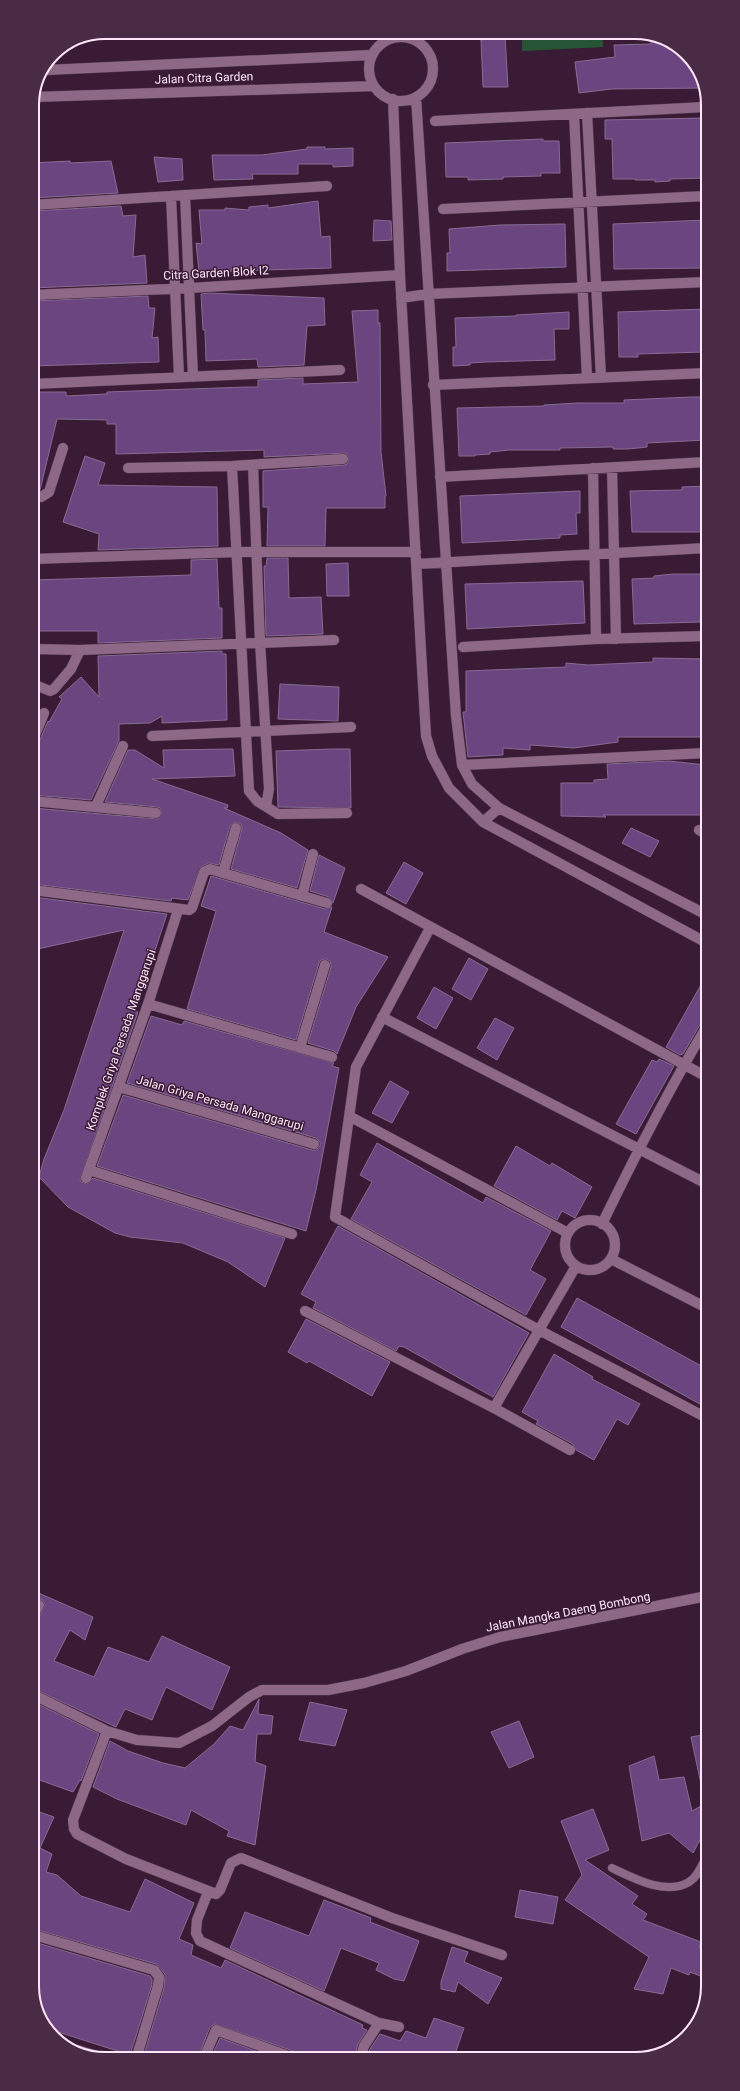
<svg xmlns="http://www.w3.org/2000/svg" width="740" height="2091" viewBox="0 0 740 2091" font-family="Roboto,sans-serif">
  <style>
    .green { fill: #265536 }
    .building { fill: #6b457f; stroke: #856c93 }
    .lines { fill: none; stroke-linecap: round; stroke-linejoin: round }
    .service-casing { stroke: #553a52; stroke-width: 9 }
    .minor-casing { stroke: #553a52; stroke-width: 11 }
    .service { stroke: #8e6887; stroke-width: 8 }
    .minor { stroke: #8e6887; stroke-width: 10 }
    .labels { text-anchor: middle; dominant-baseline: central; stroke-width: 3; stroke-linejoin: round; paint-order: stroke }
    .street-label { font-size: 12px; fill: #fde7f8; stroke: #3a1b36 }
    .rim { fill: none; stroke: #fde7f8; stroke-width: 2 }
  </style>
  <rect width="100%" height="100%" fill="#3a1b36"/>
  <path class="green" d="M 522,32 L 602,32 L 603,47 L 522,51 Z"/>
  <path class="building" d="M 505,37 L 508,87 L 483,87 L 481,40 Z
    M 660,40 L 683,50 L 705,88 L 611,89 L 579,93 L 575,62 L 615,57 L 614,45 L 651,44 L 651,41 Z
    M 704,118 L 706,178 L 670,179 L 670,181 L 655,182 L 655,180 L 635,180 L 635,179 L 613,179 L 612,139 L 605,139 L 605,120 Z
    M 543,139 L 543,141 L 559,141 L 560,173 L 541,173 L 541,176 L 503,177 L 503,179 L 468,180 L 468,177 L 446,177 L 445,143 Z
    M 307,147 L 325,147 L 325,149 L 353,148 L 353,166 L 333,167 L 333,164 L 298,164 L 298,174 L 252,174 L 253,179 L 214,180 L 212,155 L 262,155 L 307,149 Z
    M 154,157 L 182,159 L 183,180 L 158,182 Z
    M 70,161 L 70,163 L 111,161 L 118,193 L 32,198 L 32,163 Z
    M 318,201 L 321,237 L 330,236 L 331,268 L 199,272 L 196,243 L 202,244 L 199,210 L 225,210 L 225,208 L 249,210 L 249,207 L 268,205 L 268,208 Z
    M 121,206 L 123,216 L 136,215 L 133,257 L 145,255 L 147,283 L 32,288 L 32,211 Z
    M 374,220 L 391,221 L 392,240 L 373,241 Z
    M 706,220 L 706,268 L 614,269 L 613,224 Z
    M 565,224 L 566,267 L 447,271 L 447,253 L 450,253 L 449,229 L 500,225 Z
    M 209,293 L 324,298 L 325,325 L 307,326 L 304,365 L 258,367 L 257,359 L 206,361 L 205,330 L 203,330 L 201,294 Z
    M 148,296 L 149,308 L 155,308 L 152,338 L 158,337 L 159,362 L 32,366 L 32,301 Z
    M 706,309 L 706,326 L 703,326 L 704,352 L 638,354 L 638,357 L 619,357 L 618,312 Z
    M 378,310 L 378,323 L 380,323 L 381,452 L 386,496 L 385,496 L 385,508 L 326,508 L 325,546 L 267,546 L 268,507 L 263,507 L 263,471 L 344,465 L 347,464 L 349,459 L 346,453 L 264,457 L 264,450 L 116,454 L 116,424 L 107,424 L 107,420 L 57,419 L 40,490 L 33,489 L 33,392 L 66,392 L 66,396 L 107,394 L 107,392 L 246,387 L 258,387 L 258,380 L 303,378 L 303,384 L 358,382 L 352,311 Z
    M 569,312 L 569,329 L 554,329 L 555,360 L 486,362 L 470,363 L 470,365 L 453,366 L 453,347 L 456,347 L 455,318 L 516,316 L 516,315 Z
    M 691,397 L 706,397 L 706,440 L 647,443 L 647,447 L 628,449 L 613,449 L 613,447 L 560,448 L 560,450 L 509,450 L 490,452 L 490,454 L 475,455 L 475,456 L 459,456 L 457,408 L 544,406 L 544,405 L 578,403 L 624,403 L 624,400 Z
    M 85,456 L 105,463 L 98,485 L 217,487 L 218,546 L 98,550 L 99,534 L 63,522 Z
    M 706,486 L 706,532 L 632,532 L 630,491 L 682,490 L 682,487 Z
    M 580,491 L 580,513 L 576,513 L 577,534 L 560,535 L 560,538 L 462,543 L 460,496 Z
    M 267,558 L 288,558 L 289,598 L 321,597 L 323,634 L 266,636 L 264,566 L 266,566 Z
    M 217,559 L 219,608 L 222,608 L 222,638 L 98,643 L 98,631 L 33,631 L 33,580 L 191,575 L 191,560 Z
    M 348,563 L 349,596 L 327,596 L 326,564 Z
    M 673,574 L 706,574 L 706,619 L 700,619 L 700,622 L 634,624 L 632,579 L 654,578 L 654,576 Z
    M 583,581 L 585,623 L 467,629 L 465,584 Z
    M 222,651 L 222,654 L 226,654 L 227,720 L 162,723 L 162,716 L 150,723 L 119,724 L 119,741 L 91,800 L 33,795 L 33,746 L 39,742 L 48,721 L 49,722 L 62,699 L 59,697 L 81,677 L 99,697 L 98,656 Z
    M 653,658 L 706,659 L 706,721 L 701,721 L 703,737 L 618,737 L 618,742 L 574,748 L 530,745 L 530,750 L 503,748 L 503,755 L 468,757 L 463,712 L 466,712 L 466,671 L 566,667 L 566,663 L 588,665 L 653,662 Z
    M 280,684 L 339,687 L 338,721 L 278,719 Z
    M 233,749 L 235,776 L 152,779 L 228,805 L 227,808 L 224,808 L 281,833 L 308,850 L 297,888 L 231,869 L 242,829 L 241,824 L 235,822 L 230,826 L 219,865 L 208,863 L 201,867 L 188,900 L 172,898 L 171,901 L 33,884 L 33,808 L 158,819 L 162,813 L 160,808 L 157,807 L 105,802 L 128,750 L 135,750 L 164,768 L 163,750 Z
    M 332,749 L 350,749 L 351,808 L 278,807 L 276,751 Z
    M 669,761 L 706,765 L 706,815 L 603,815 L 606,817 L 561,816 L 561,783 L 594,783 L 594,780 L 608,779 L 607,764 Z
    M 631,828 L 659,841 L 650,857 L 622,843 Z
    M 319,855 L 345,868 L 333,903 L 329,897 L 310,891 Z
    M 404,862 L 423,873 L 406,904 L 386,893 Z
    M 211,876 L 325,909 L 332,907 L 324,932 L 388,957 L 356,1007 L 337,1054 L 334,1051 L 308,1043 L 331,967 L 330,961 L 326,959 L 321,960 L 319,963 L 296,1040 L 187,1009 L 216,911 L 201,906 Z
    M 33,897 L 167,914 L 135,1011 L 138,1012 L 80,1180 L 81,1182 L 87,1184 L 93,1178 L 285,1238 L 265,1287 L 228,1262 L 183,1243 L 130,1237 L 115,1233 L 68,1207 L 39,1177 L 44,1159 L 64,1110 L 124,930 L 33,950 Z
    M 469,958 L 488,969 L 471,1000 L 452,989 Z
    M 707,974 L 707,1019 L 701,1023 L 683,1054 L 680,1055 L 666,1047 Z
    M 434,987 L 453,998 L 436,1029 L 417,1018 Z
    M 151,1016 L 182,1025 L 184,1021 L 334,1063 L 332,1066 L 339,1068 L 316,1190 L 306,1231 L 97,1166 L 123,1095 L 312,1150 L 316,1150 L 320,1146 L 320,1142 L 316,1138 L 127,1083 Z
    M 495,1018 L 514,1028 L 497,1060 L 477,1048 Z
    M 659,1059 L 674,1066 L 636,1134 L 616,1124 L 652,1060 L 657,1062 Z
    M 390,1081 L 409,1092 L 392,1123 L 372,1113 Z
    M 377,1143 L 483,1203 L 486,1197 L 551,1231 L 530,1270 L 546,1279 L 526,1315 L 351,1219 L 372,1182 L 360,1175 Z
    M 516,1146 L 550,1166 L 552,1163 L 592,1187 L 575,1218 L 562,1211 L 557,1220 L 494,1186 Z
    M 338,1226 L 529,1333 L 493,1397 L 404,1347 L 399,1346 L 396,1351 L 313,1308 L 316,1302 L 301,1294 Z
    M 577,1298 L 707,1369 L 707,1408 L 561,1327 Z
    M 306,1319 L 390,1362 L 372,1396 L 309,1361 L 307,1363 L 288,1352 Z
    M 554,1354 L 593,1377 L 592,1379 L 640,1404 L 628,1425 L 617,1419 L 594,1460 L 576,1450 L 573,1444 L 536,1424 L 538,1421 L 522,1412 Z
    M 34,1591 L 93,1617 L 85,1640 L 70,1630 L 54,1661 L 94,1677 L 108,1647 L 149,1662 L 162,1636 L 230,1667 L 212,1710 L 166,1687 L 152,1720 L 125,1709 L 116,1727 L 34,1689 L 34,1620 L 39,1617 L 45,1605 L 42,1599 L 34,1601 Z
    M 259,1699 L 258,1714 L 273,1716 L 271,1734 L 257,1734 L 255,1762 L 266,1766 L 255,1845 L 227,1836 L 229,1831 L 191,1810 L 186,1825 L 117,1799 L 93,1787 L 110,1741 L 128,1751 L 163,1763 L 185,1768 L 214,1744 L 230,1726 L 243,1730 Z
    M 34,1702 L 99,1734 L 81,1781 L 80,1780 L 73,1792 L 34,1778 Z
    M 310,1702 L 347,1710 L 335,1746 L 299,1740 Z
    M 519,1721 L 534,1757 L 509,1768 L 491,1732 Z
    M 708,1734 L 708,1783 L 701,1784 L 691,1737 Z
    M 654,1756 L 659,1780 L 684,1777 L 692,1811 L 708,1802 L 708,1825 L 693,1853 L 669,1833 L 642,1841 L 629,1766 Z
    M 593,1809 L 609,1850 L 585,1860 L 638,1896 L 632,1904 L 647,1914 L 643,1920 L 701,1942 L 699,1948 L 708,1951 L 708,1979 L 690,1972 L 689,1975 L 671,1968 L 663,1994 L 634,1989 L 649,1957 L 565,1900 L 582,1875 L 561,1821 Z
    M 34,1810 L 54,1817 L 40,1848 L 52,1854 L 46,1872 L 57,1875 L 81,1896 L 130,1912 L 145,1879 L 194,1903 L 179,1939 L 193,1945 L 191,1955 L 221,1968 L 225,1960 L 363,2025 L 362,2028 L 367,2030 L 358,2044 L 354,2058 L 297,2058 L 296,2053 L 293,2051 L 215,2024 L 210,2027 L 198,2058 L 143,2058 L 164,1988 L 165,1974 L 156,1964 L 34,1929 Z
    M 520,1890 L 558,1897 L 553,1924 L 515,1917 Z
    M 324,1900 L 371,1918 L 370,1922 L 419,1941 L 404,1981 L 394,1979 L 376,1970 L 379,1963 L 341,1948 L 324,1991 L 230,1948 L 245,1912 L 309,1936 Z
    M 34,1942 L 150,1976 L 152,1979 L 152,1985 L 130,2055 L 52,2030 L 35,2005 Z
    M 452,1947 L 468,1952 L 464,1962 L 502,1978 L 488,2004 L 458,1982 L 455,1992 L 441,1989 L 441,1982 Z
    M 434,2018 L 464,2028 L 454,2057 L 367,2058 L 370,2049 L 380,2034 L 400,2041 L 406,2031 L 426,2038 Z
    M 220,2038 L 275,2058 L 211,2058 Z"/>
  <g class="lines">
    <defs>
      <path id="service" d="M 612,1868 C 633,1878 666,1896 689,1882 C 699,1876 703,1862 708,1853"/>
      <path id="minor" d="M369 69a32 32 0 1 1 64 0a32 32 0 1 1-64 0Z
        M 46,70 L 371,55
        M 34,97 L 374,86
        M 416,97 L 456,716 L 462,765 L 472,784 L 499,808 L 707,915
        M 393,99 L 400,275 L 421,651 L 426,736 L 432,756 L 449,788 L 483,822 L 707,943
        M 587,113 L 601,377
        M 574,114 L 587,378
        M 435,121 L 705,107
        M 185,195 L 193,377
        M 171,196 L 179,377
        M 32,205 L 327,186
        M 443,209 L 706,196
        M 32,295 L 190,288 L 400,275
        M 401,298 L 428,294 L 706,282
        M 33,384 L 340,370
        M 433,385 L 706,373
        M 253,465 L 260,642 L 269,789 L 266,806
        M 232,466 L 249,791 L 257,801 L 278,814 L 347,813
        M 128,468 L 232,466 L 343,459
        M 593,468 L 596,639
        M 612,468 L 616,639
        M 440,477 L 706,462
        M 33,495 L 41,497 L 49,492 L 63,448
        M 33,559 L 238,552 L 416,552
        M 417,564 L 706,548
        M 463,647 L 596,639 L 706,636
        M 33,649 L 80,650 L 334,640
        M 33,684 L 50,691 L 54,689 L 71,669 L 80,650
        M 152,736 L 351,727
        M 33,740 L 44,713
        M 462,765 L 706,753
        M 33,801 L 156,813
        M 96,806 L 123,746
        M 483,822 L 499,808
        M 699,830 L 706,834
        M 223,873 L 327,903
        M 361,889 L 707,1077
        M 33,890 L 189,910 L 192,908 L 204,872 L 210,869 L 223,873 L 236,828
        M 302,896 L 313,854
        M 430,928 L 356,1067 L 335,1217 L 539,1330 L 707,1418
        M 148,1004 L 332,1057
        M 382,1017 L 707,1184
        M 300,1048 L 325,965
        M 119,1087 L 314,1144
        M 349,1116 L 568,1233
        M 89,1170 L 292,1234
        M 86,1178 L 148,1004 L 178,910
        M565 1245a25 25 0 1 1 50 0a25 25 0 1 1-50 0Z
        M 602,1224 C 635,1156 668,1090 707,1026
        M 611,1259 L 707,1308
        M 305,1311 L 494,1408 L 570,1450
        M 494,1408 L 576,1266
        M 34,1614 L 39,1605
        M 34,1695 L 107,1731 L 137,1740 L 179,1743 L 212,1726 L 249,1697 L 262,1690 L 328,1690 L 364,1683 L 406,1671 L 462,1649 L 500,1637 L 707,1596
        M 107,1731 L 73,1820 L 74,1829 L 77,1834 L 126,1859 L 216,1894 L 220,1890 L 231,1863 L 241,1858 L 392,1918 L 502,1955
        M 208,1892 L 197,1920 L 196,1933 L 200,1941 L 379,2023
        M 34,1935 L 154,1970 L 159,1977 L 158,1986 L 136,2059
        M 77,2050 L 107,2059
        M 204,2058 L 216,2030 L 291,2057
        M 360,2058 L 364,2046 L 379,2023 L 399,2027"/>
    </defs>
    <use href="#service" class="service-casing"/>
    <use href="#minor" class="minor-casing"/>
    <use href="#service" class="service"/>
    <use href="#minor" class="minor"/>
  </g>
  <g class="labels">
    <g class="street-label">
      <text transform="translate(204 78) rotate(-2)">Jalan Citra Garden</text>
      <text transform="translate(216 273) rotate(-3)">Citra Garden Blok I2</text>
      <text transform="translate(121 1040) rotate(-71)">Komplek Griya Persada Manggarupi</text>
      <text transform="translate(220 1103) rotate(16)">Jalan Griya Persada Manggarupi</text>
      <text transform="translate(568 1612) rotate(-11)">Jalan Mangka Daeng Bombong</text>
    </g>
  </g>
  <path d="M0 0H740V2091H0ZM105 39H635A66 66 0 0 1 701 105V1986A66 66 0 0 1 635 2052H105A66 66 0 0 1 39 1986V105A66 66 0 0 1 105 39Z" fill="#4a2b46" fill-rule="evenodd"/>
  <path class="rim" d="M105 39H635A66 66 0 0 1 701 105V1986A66 66 0 0 1 635 2052H105A66 66 0 0 1 39 1986V105A66 66 0 0 1 105 39Z"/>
</svg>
